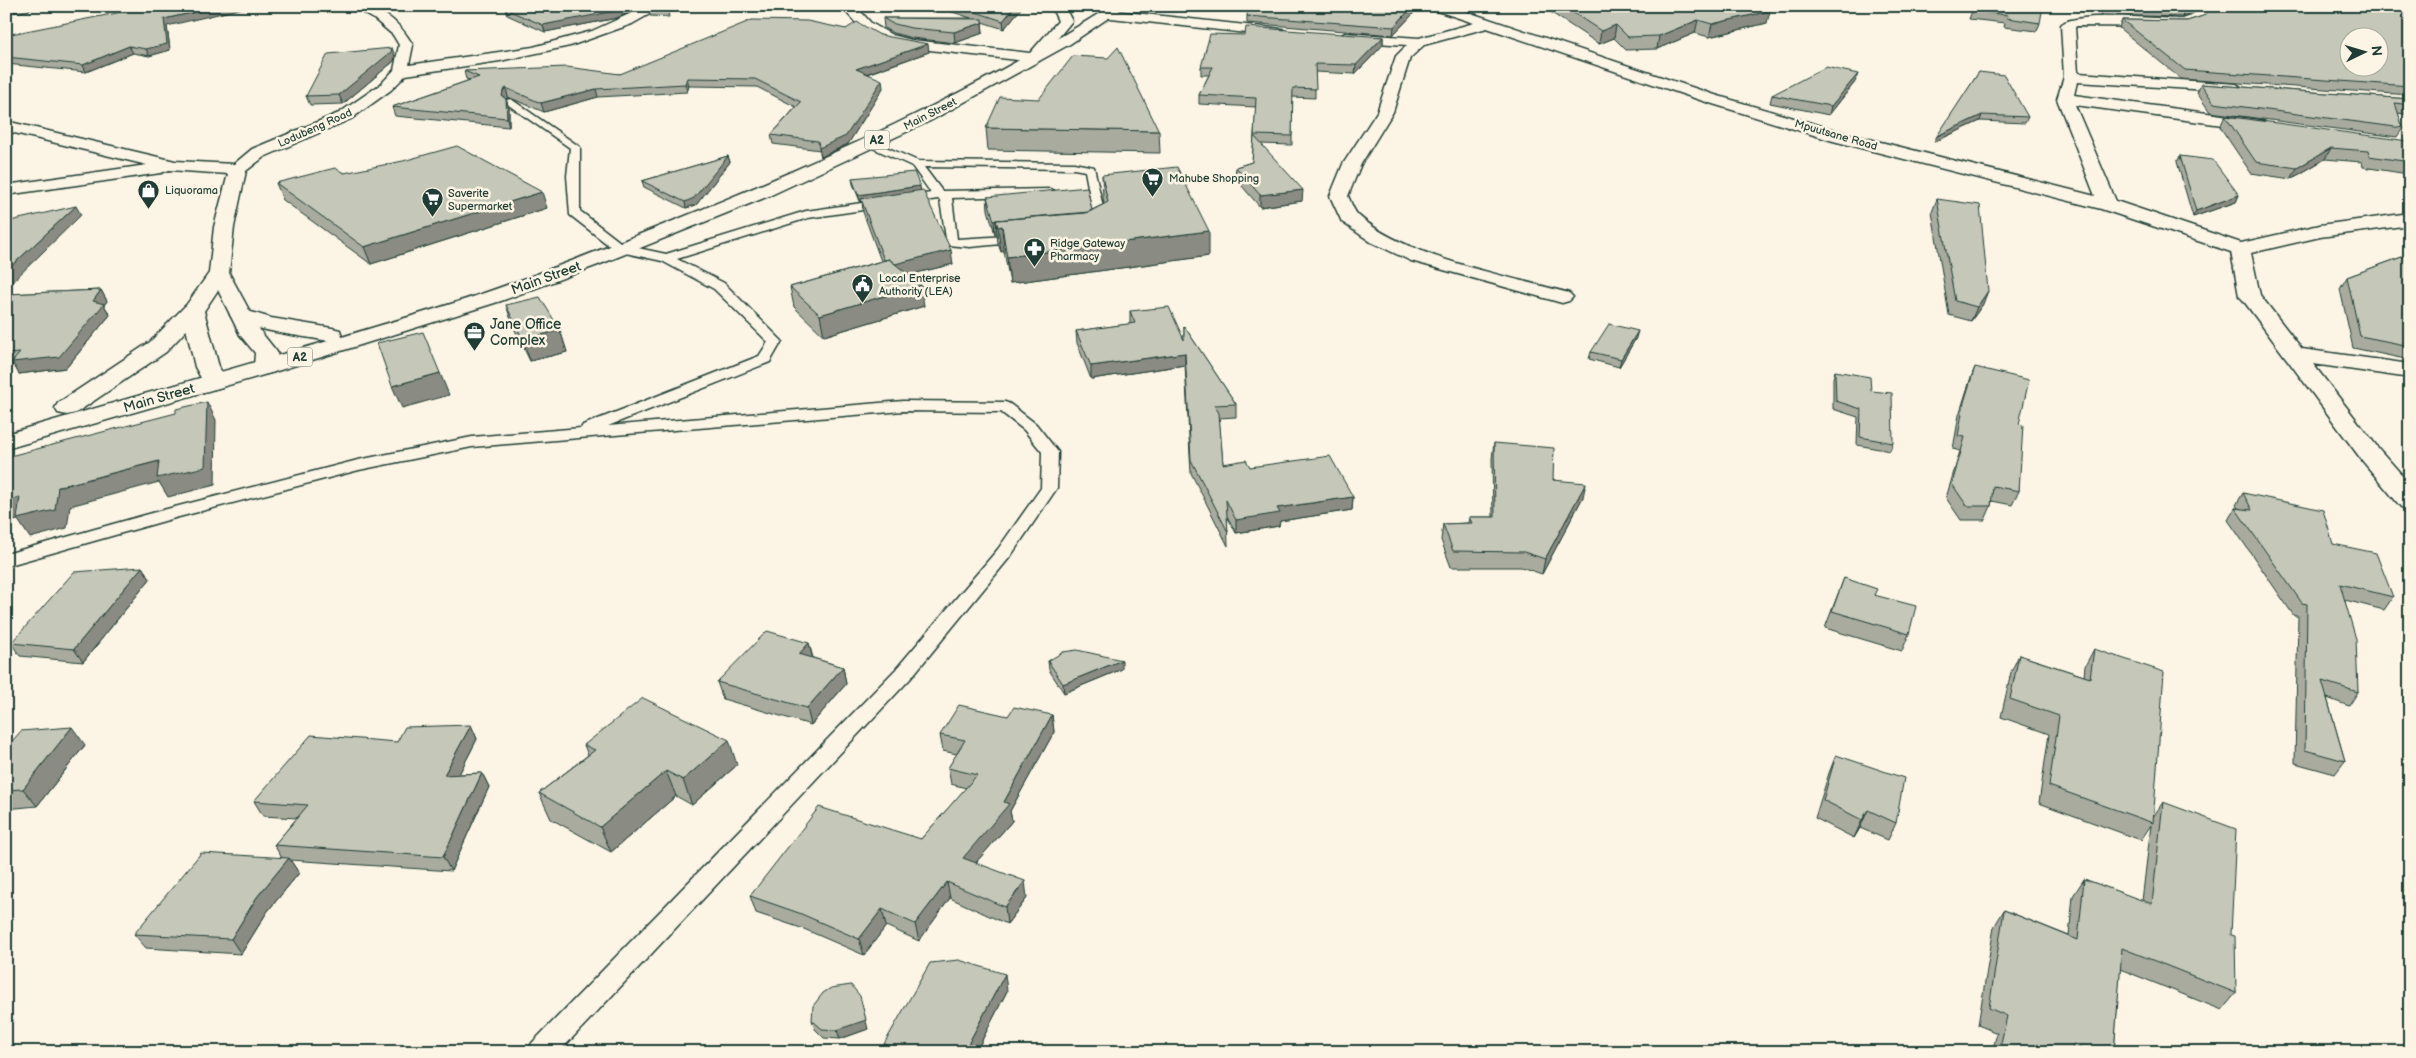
<svg xmlns="http://www.w3.org/2000/svg" width="2416" height="1058" viewBox="0 0 2416 1058" font-family="'Balsamiq Sans',sans-serif">
  <style>
    .lines { fill: none; stroke-linecap: round; stroke-linejoin: round }
    .lane-casing { stroke: #1f3d34; stroke-width: 3 }
    .street-casing { stroke: #1f3d34; stroke-width: 3 }
    .highway-casing { stroke: #1f3d34; stroke-width: 3 }
    .lane { fill: #fcf5e5; fill-rule: evenodd }
    .street { fill: #fcf5e5; fill-rule: evenodd }
    .highway { fill: #fcf5e5; fill-rule: evenodd }
    .wall { fill: #a9ab9f; stroke: #1f3d34 }
    .shaded-wall { fill: #8a8b82; stroke: #1f3d34 }
    .building { fill: #c5c7b9; stroke: #1f3d34; fill-rule: evenodd }
    .labels { text-anchor: middle; dominant-baseline: central; stroke-width: 5; stroke-linejoin: round; paint-order: stroke }
    .far-street-label { font-size: 11px; fill: #1f3d34; stroke: #fcf5e5 }
    .far-poi-label { font-size: 11px; fill: #1f3d34; stroke: #fcf5e5; text-anchor: start }
    .shield { fill: #fcf5e5; stroke: #617469; stroke-width: 1 }
    .shield-label { font-size: 12px; font-weight: bold; fill: #1f3d34 }
    .street-label { font-size: 14px; fill: #1f3d34; stroke: #fcf5e5 }
    .poi-label { font-size: 14px; fill: #1f3d34; stroke: #fcf5e5; text-anchor: start }
  </style>
  <rect width="100%" height="100%" fill="#fcf5e5"/>
  <filter id="ink" filterUnits="userSpaceOnUse"><feTurbulence type="fractalNoise" baseFrequency=".02" numOctaves="2"/><feDisplacementMap in="SourceGraphic" scale="10" xChannelSelector="R" yChannelSelector="G"/><feConvolveMatrix kernelMatrix="1 2 1 2 8 2 1 2 1" color-interpolation-filters="sRGB"/></filter>
  <g filter="url(#ink)">
    <g class="lines">
      <defs>
        <path id="lane" d="M 511,99 L 580,147 L 580,211 L 624,245 L 666,254 L 806,211 L 931,193 L 912,166 L 866,145 L 866,141 L 870,140 L 918,161 L 1074,163 L 1094,167 L 1107,225 L 1101,232 L 1097,233 L 1091,229 L 1095,224 L 1085,171 L 1074,169 L 924,167 L 942,191 L 1051,189 L 1057,192 L 1051,195 L 952,198 L 957,239 L 1026,235 L 1028,238 L 1026,241 L 1022,242 L 970,247 L 947,245 L 940,200 L 938,199 L 808,218 L 677,259 L 724,283 L 782,341 L 770,362 L 608,426 L 903,401 L 1005,402 L 1010,404 L 1036,424 L 1058,452 L 1057,488 L 1010,557 L 910,679 L 559,1052 L 528,1052 L 532,1043 L 896,669 L 998,549 L 1041,488 L 1042,452 L 1024,430 L 1001,412 L 903,411 L 472,447 L 359,470 L 175,518 L 6,566 L 6,554 L 163,510 L 358,460 L 472,437 L 581,428 L 583,425 L 759,356 L 768,342 L 714,289 L 662,261 L 616,251 L 570,215 L 567,176 L 570,148 L 507,104 L 507,100 Z"/>
        <path id="street" d="M 6,6 L 33,6 L 27,10 L 6,12 Z
          M 352,6 C 381,6 398,20 413,45 L 409,65 L 533,47 L 592,31 L 647,6 L 664,6 L 632,24 L 570,46 L 500,61 L 406,75 L 391,90 L 351,119 L 264,157 L 246,171 L 234,227 L 229,273 L 261,332 L 277,352 L 278,367 L 274,372 L 266,374 L 258,372 L 254,367 L 255,353 L 240,335 L 218,290 L 204,311 L 219,367 L 226,382 L 222,387 L 214,389 L 206,387 L 195,367 L 182,311 L 209,273 L 214,227 L 228,174 L 169,170 L 161,173 L 6,195 L 6,185 L 147,165 L 6,131 L 6,121 L 175,161 L 234,164 L 252,149 L 339,113 L 381,84 L 394,70 L 399,45 L 393,35 L 374,19 Z
          M 841,6 L 856,6 L 871,23 L 892,35 L 912,40 L 1030,53 L 1058,21 L 1051,6 L 1064,6 L 1072,21 L 1039,61 L 1034,62 L 912,48 L 882,41 L 861,29 Z
          M 1430,6 L 1450,6 L 1715,95 L 1845,133 L 2095,196 L 2057,99 L 2064,77 L 2061,25 C 2072,11 2161,19 2182,19 C 2199,14 2196,6 2216,6 L 2198,23 L 2183,27 L 2077,26 L 2075,27 L 2078,73 L 2236,84 L 2244,89 L 2241,92 L 2077,82 L 2074,95 L 2259,120 L 2265,122 L 2267,125 L 2265,128 L 2259,130 L 2075,105 L 2116,201 L 2241,243 L 2320,225 L 2410,213 L 2410,225 L 2320,237 L 2251,253 L 2260,295 L 2302,349 L 2410,364 L 2410,378 L 2313,364 L 2379,449 L 2410,484 L 2410,509 L 2401,507 L 2361,459 L 2243,300 L 2239,296 L 2231,252 L 2101,209 L 1833,141 L 1703,101 L 1487,28 L 1424,45 L 1410,58 L 1393,112 L 1361,164 L 1348,196 C 1351,202 1354,212 1359,216 C 1407,258 1508,276 1569,293 L 1573,297 L 1569,301 L 1562,303 L 1555,301 L 1411,261 L 1371,242 L 1342,222 L 1330,196 L 1343,164 L 1377,112 L 1396,56 L 1407,45 L 1345,41 L 1338,37 L 1345,33 L 1419,38 L 1474,23 L 1431,9 Z
          M 1107,10 L 1282,29 L 1289,33 L 1282,37 L 1102,17 L 1100,14 Z"/>
        <path id="highway" d="M 1111,6 L 1126,6 L 1070,44 L 930,121 L 769,196 L 598,265 L 501,301 L 274,372 L 6,449 L 6,434 L 328,341 C 308,337 241,330 230,315 L 233,310 L 241,309 L 271,318 L 332,328 L 340,330 L 342,337 C 390,322 439,309 487,292 C 548,271 608,247 668,223 C 821,162 971,94 1111,6 Z
          M 193,305 L 201,306 L 204,311 L 166,352 L 76,413 L 67,415 L 58,413 L 55,408 L 58,403 L 150,342 L 185,306 Z"/>
      </defs>
      <use href="#lane" class="lane-casing"/>
      <use href="#street" class="street-casing"/>
      <use href="#highway" class="highway-casing"/>
      <use href="#lane" class="lane"/>
      <use href="#street" class="street"/>
      <use href="#highway" class="highway"/>
    </g>
    <path class="wall" d="M 508,6 L 642,6 L 617,18 L 545,32 L 507,15 L 505,9 Z
      M 648,6 L 667,6 L 669,17 L 650,16 Z
      M 934,6 L 1023,6 L 1004,29 L 982,22 L 983,33 L 955,43 L 912,38 L 893,33 L 884,28 L 883,18 L 971,18 Z
      M 1541,6 L 1755,6 L 1767,23 L 1709,37 L 1695,33 L 1657,49 L 1626,50 L 1614,38 L 1599,44 Z
      M 1975,6 L 2040,23 L 2037,31 L 2004,27 L 2005,23 L 1969,19 L 1972,11 Z
      M 2092,6 L 2203,6 L 2182,17 L 2102,15 Z
      M 2388,9 L 2410,12 L 2410,95 L 2181,79 L 2119,28 L 2122,20 L 2187,21 L 2203,16 Z
      M 1413,14 L 1393,35 L 1247,23 L 1247,16 Z
      M 167,26 L 170,50 L 149,56 L 133,53 L 86,72 L 6,64 L 6,35 Z
      M 846,29 L 880,35 L 929,52 L 867,74 L 883,88 L 848,144 L 821,157 L 820,150 L 773,144 L 771,135 L 796,107 L 757,87 L 689,86 L 687,92 L 598,97 L 544,112 L 508,97 L 506,99 L 509,108 L 509,127 L 395,116 L 392,107 L 470,80 L 466,79 L 464,71 L 620,74 Z
      M 1245,35 L 1383,37 L 1383,45 L 1355,74 L 1315,72 L 1315,98 L 1292,97 L 1292,145 L 1261,144 L 1302,201 L 1260,207 L 1235,178 L 1236,167 L 1252,162 L 1256,107 L 1199,104 L 1199,95 L 1209,75 L 1201,75 L 1201,67 Z
      M 395,56 L 394,61 L 343,104 L 310,105 L 306,96 Z
      M 1979,72 L 2028,117 L 2025,123 L 1980,121 L 1934,142 Z
      M 1855,82 L 1829,115 L 1770,103 L 1772,95 Z
      M 2201,84 L 2410,99 L 2410,115 L 2398,113 L 2403,128 L 2397,137 L 2210,112 L 2197,93 Z
      M 2225,116 L 2410,147 L 2410,172 L 2408,174 L 2363,167 L 2362,162 L 2325,159 L 2291,179 L 2251,173 L 2220,127 Z
      M 986,128 L 1159,131 L 1160,153 L 988,150 Z
      M 728,156 L 730,162 L 696,205 L 686,208 L 644,187 L 642,181 Z
      M 2180,156 L 2239,195 L 2236,202 L 2193,217 L 2177,162 Z
      M 344,173 L 547,208 L 371,264 L 283,200 L 276,183 Z
      M 1102,175 L 1209,256 L 1010,283 L 1004,251 L 1001,252 L 998,244 L 997,234 L 995,234 L 988,210 L 987,197 L 1092,210 L 1104,204 L 1103,198 Z
      M 852,178 L 920,190 L 953,264 L 908,275 L 924,306 L 824,336 L 794,307 L 790,287 L 881,261 L 863,212 L 862,201 L 860,201 L 853,184 Z
      M 1937,199 L 1983,304 L 1971,321 L 1949,315 L 1932,212 Z
      M 2410,254 L 2410,360 L 2353,348 L 2340,289 L 2347,277 Z
      M 101,290 L 107,301 L 104,305 L 110,315 L 66,368 L 19,374 L 14,365 L 6,365 L 6,294 Z
      M 506,305 L 560,330 L 567,352 L 530,361 L 513,326 Z
      M 1130,311 L 1184,339 L 1184,326 L 1236,404 L 1236,417 L 1219,418 L 1223,464 L 1250,467 L 1353,497 L 1352,510 L 1280,521 L 1279,526 L 1236,533 L 1227,516 L 1228,546 L 1191,473 L 1185,365 L 1091,379 L 1077,343 L 1076,331 L 1130,324 Z
      M 1636,338 L 1619,367 L 1589,359 L 1591,352 Z
      M 1975,367 L 2019,424 L 2019,491 L 2012,505 L 1992,501 L 1991,506 L 1985,520 L 1961,520 L 1946,498 L 1960,451 L 1953,449 L 1959,415 L 1970,380 Z
      M 1835,371 L 1893,443 L 1890,451 L 1857,445 L 1858,417 L 1833,409 L 1833,378 Z
      M 1494,443 L 1583,497 L 1542,574 L 1521,567 L 1451,567 L 1441,540 L 1443,524 L 1468,523 L 1469,517 L 1493,517 L 1492,458 Z
      M 2243,493 L 2333,544 L 2393,597 L 2384,610 L 2345,600 L 2358,692 L 2349,706 L 2327,698 L 2345,761 L 2335,774 L 2295,763 L 2298,616 L 2294,616 L 2228,520 L 2235,508 L 2238,508 L 2236,505 Z
      M 142,567 L 150,579 L 83,662 L 20,656 L 11,643 Z
      M 1844,578 L 1875,595 L 1909,634 L 1902,651 L 1825,628 Z
      M 809,643 L 813,658 L 843,667 L 846,684 L 811,725 L 723,699 L 717,682 Z
      M 2094,649 L 2153,817 L 2163,802 L 2231,935 L 2236,993 L 2222,1010 L 2120,969 L 2114,1052 L 1992,1052 L 1997,1033 L 1978,1025 L 1994,927 L 2004,910 L 2069,936 L 2073,896 L 2084,879 L 2142,901 L 2151,825 L 2141,840 L 2039,803 L 2049,734 L 2001,717 L 2011,672 L 2019,655 L 2084,676 L 2085,666 Z
      M 1048,661 L 1122,669 L 1064,693 L 1049,670 Z
      M 1052,715 L 1054,732 L 1010,811 L 1012,821 L 976,862 L 1027,898 L 1007,924 L 950,898 L 919,941 L 886,926 L 864,955 L 804,929 L 756,913 L 750,896 L 921,839 L 966,788 L 951,784 L 948,768 L 957,754 L 943,751 L 940,735 L 1008,716 Z
      M 471,725 L 477,739 L 459,774 L 482,773 L 489,787 L 451,871 L 290,860 L 299,873 L 267,912 L 241,954 L 146,948 L 134,934 L 282,858 L 274,845 L 297,818 L 263,816 L 254,801 L 397,742 Z
      M 85,745 L 37,806 L 6,809 L 6,748 Z
      M 584,745 L 737,765 L 692,805 L 676,796 L 611,852 L 551,819 L 539,793 L 588,755 Z
      M 1836,755 L 1896,823 L 1888,840 L 1860,828 L 1854,838 L 1815,818 L 1829,773 Z
      M 1007,991 L 976,1052 L 886,1052 L 884,1044 Z
      M 812,1020 L 868,1029 L 840,1039 L 824,1038 L 815,1029 Z"/>
    <path class="shaded-wall" d="M 222,6 L 252,6 L 167,26 L 170,50 L 149,56 L 146,49 L 164,19 Z
      M 626,6 L 642,6 L 617,18 L 545,32 L 543,25 Z
      M 1015,6 L 1023,6 L 1004,29 L 1003,21 Z
      M 1413,6 L 1413,14 L 1393,35 L 1394,27 Z
      M 2191,6 L 2203,6 L 2182,17 L 2185,9 Z
      M 1770,11 L 1767,23 L 1709,37 L 1712,24 Z
      M 1698,20 L 1695,33 L 1657,49 L 1659,36 Z
      M 982,23 L 983,33 L 955,43 L 954,32 Z
      M 1616,25 L 1614,38 L 1599,44 L 1601,31 Z
      M 1383,37 L 1383,45 L 1355,74 L 1356,65 Z
      M 928,44 L 929,52 L 857,77 L 856,69 Z
      M 129,46 L 133,53 L 86,72 L 83,65 Z
      M 392,48 L 395,56 L 394,61 L 343,104 L 339,95 Z
      M 1858,74 L 1855,82 L 1829,115 L 1831,106 Z
      M 687,78 L 689,86 L 687,92 L 685,84 Z
      M 882,80 L 883,88 L 848,144 L 821,157 L 819,148 Z
      M 506,88 L 508,97 L 506,99 L 502,96 L 503,91 Z
      M 596,89 L 598,97 L 544,112 L 541,103 Z
      M 506,99 L 509,108 L 509,127 L 507,118 Z
      M 1982,115 L 1980,121 L 1934,142 L 1937,136 Z
      M 2331,148 L 2325,159 L 2291,179 L 2297,168 Z
      M 728,156 L 730,162 L 696,205 L 686,208 L 685,202 Z
      M 920,186 L 921,193 L 861,199 L 862,201 L 860,201 L 858,195 Z
      M 1303,190 L 1302,201 L 1260,207 L 1260,195 Z
      M 542,192 L 547,208 L 371,264 L 364,247 Z
      M 2239,195 L 2236,202 L 2193,217 L 2196,211 Z
      M 76,206 L 81,215 L 6,288 L 6,271 Z
      M 1092,210 L 1093,223 L 1086,226 L 1003,233 L 1002,226 L 1004,251 L 1001,252 L 998,227 L 996,220 L 1086,213 Z
      M 996,220 L 997,234 L 995,234 L 994,221 Z
      M 1209,231 L 1209,256 L 1010,283 L 1007,257 Z
      M 951,250 L 953,264 L 888,280 L 886,266 Z
      M 921,285 L 924,306 L 824,336 L 820,315 Z
      M 101,290 L 107,301 L 104,305 L 110,315 L 66,368 L 19,374 L 12,362 L 93,301 Z
      M 1988,291 L 1983,304 L 1971,321 L 1977,307 Z
      M 560,330 L 567,352 L 530,361 L 523,340 Z
      M 1638,331 L 1636,338 L 1619,367 L 1621,359 Z
      M 1185,353 L 1185,365 L 1091,379 L 1091,366 Z
      M 440,373 L 449,395 L 402,408 L 392,386 Z
      M 207,402 L 216,420 L 215,485 L 168,497 L 159,482 L 70,506 L 67,528 L 30,538 L 18,520 L 9,522 L 6,518 L 6,501 L 159,461 Z
      M 1586,483 L 1583,497 L 1542,574 L 1545,559 Z
      M 1353,497 L 1352,510 L 1280,521 L 1279,526 L 1236,533 L 1236,520 L 1277,508 Z
      M 142,567 L 150,579 L 83,662 L 74,649 Z
      M 809,643 L 813,660 L 799,654 Z
      M 1122,660 L 1122,669 L 1064,693 L 1063,684 Z
      M 843,667 L 846,684 L 811,725 L 807,708 Z
      M 1052,715 L 1054,732 L 1010,811 L 1012,821 L 966,874 L 963,858 L 1004,802 Z
      M 471,725 L 477,739 L 451,790 L 444,775 Z
      M 72,727 L 85,745 L 37,806 L 23,789 Z
      M 729,740 L 737,765 L 692,805 L 683,780 Z
      M 666,771 L 676,796 L 611,852 L 600,827 Z
      M 482,773 L 489,787 L 451,871 L 443,857 Z
      M 1868,810 L 1860,828 L 1854,838 L 1862,820 Z
      M 289,858 L 299,873 L 267,912 L 241,954 L 231,939 L 257,897 Z
      M 1025,881 L 1027,898 L 1007,924 L 1005,907 Z
      M 947,882 L 950,898 L 919,941 L 915,924 Z
      M 882,909 L 886,926 L 864,955 L 859,939 Z
      M 1005,974 L 1007,991 L 976,1052 L 964,1052 Z
      M 862,1005 L 868,1029 L 840,1039 L 837,1030 Z"/>
    <path class="building" d="M 137,6 L 222,6 L 164,19 L 167,44 L 146,49 L 129,46 L 83,65 L 6,57 L 6,35 L 137,9 Z
      M 508,6 L 626,6 L 615,11 L 543,25 L 505,9 Z
      M 958,6 L 1015,6 L 1003,21 Z
      M 1248,6 L 1413,6 L 1394,27 L 1247,16 Z
      M 1563,6 L 1755,6 L 1770,11 L 1712,24 L 1698,20 L 1659,36 L 1628,37 L 1616,25 L 1601,31 Z
      M 1975,6 L 2043,6 L 2040,23 L 2007,18 L 2008,15 L 1972,11 Z
      M 2104,6 L 2191,6 L 2185,9 L 2106,7 Z
      M 2214,6 L 2389,6 L 2388,9 L 2410,12 L 2410,86 L 2185,70 L 2122,20 L 2187,21 L 2203,16 ZM 2348,38 L 2378,38 L 2378,68 L 2348,68 Z
      M 883,18 L 982,19 L 982,23 L 954,32 L 911,28 L 891,23 Z
      M 752,20 L 807,21 L 846,29 L 857,22 L 880,35 L 928,44 L 856,69 L 882,80 L 846,136 L 819,148 L 818,141 L 771,135 L 801,102 L 755,79 L 687,78 L 685,84 L 596,89 L 541,103 L 506,88 L 503,91 L 502,96 L 506,99 L 507,118 L 392,107 L 479,77 L 464,71 L 567,67 L 620,74 Z
      M 1246,27 L 1383,37 L 1356,65 L 1315,64 L 1316,89 L 1293,88 L 1292,136 L 1254,135 L 1256,98 L 1199,95 L 1213,67 L 1201,67 L 1210,34 L 1245,35 Z
      M 1118,47 L 1159,131 L 986,128 L 1000,97 L 1039,99 L 1073,56 L 1108,58 Z
      M 392,48 L 391,52 L 339,95 L 306,96 L 328,54 Z
      M 1826,67 L 1858,74 L 1831,106 L 1772,95 Z
      M 1979,72 L 2004,75 L 2028,117 L 1982,115 L 1937,136 Z
      M 2201,84 L 2410,99 L 2410,105 L 2395,103 L 2403,128 L 2214,103 Z
      M 2225,116 L 2408,141 L 2410,147 L 2410,162 L 2369,156 L 2368,151 L 2331,148 L 2297,168 L 2256,162 Z
      M 1254,136 L 1303,190 L 1260,195 L 1236,167 L 1252,162 Z
      M 457,146 L 542,192 L 364,247 L 276,183 L 335,168 L 344,173 L 403,161 Z
      M 728,156 L 694,198 L 685,202 L 642,181 Z
      M 2180,156 L 2213,160 L 2239,195 L 2196,211 Z
      M 1177,167 L 1209,231 L 1007,257 L 1002,226 L 998,227 L 996,220 L 1089,212 L 1108,202 L 1102,175 Z
      M 914,172 L 920,186 L 858,195 L 852,178 Z
      M 1087,187 L 1092,210 L 1086,213 L 996,220 L 994,221 L 987,197 Z
      M 923,190 L 951,250 L 895,264 L 889,259 L 884,260 L 861,199 Z
      M 1937,199 L 1980,205 L 1988,291 L 1977,307 L 1955,301 Z
      M 76,206 L 6,271 L 6,222 Z
      M 2410,254 L 2410,346 L 2360,336 L 2347,277 Z
      M 889,259 L 921,285 L 820,315 L 790,287 Z
      M 101,290 L 93,301 L 104,304 L 59,357 L 12,362 L 20,353 L 6,354 L 6,294 Z
      M 540,297 L 560,330 L 523,340 L 506,305 Z
      M 1169,307 L 1184,340 L 1184,326 L 1236,404 L 1214,405 L 1219,413 L 1223,464 L 1246,460 L 1250,467 L 1330,456 L 1353,497 L 1277,508 L 1280,513 L 1236,520 L 1226,500 L 1228,532 L 1191,460 L 1185,353 L 1091,366 L 1076,331 L 1135,323 L 1130,311 Z
      M 1609,324 L 1638,331 L 1621,359 L 1591,352 Z
      M 423,332 L 440,373 L 392,386 L 377,343 Z
      M 1975,367 L 2029,380 L 2019,424 L 2023,425 L 2019,491 L 1993,486 L 1991,506 L 1967,506 L 1952,484 L 1965,437 L 1958,436 L 1964,402 Z
      M 1835,371 L 1870,377 L 1871,391 L 1892,393 L 1893,443 L 1860,437 L 1861,409 L 1836,401 Z
      M 207,402 L 205,467 L 157,478 L 159,461 L 58,487 L 55,510 L 17,519 L 20,497 L 6,501 L 6,457 L 176,413 L 176,409 Z
      M 1494,443 L 1554,448 L 1553,480 L 1586,483 L 1545,559 L 1524,552 L 1453,551 L 1443,524 L 1472,523 L 1469,517 L 1495,517 Z
      M 2243,493 L 2323,510 L 2333,544 L 2376,553 L 2393,597 L 2340,584 L 2356,639 L 2358,692 L 2322,681 L 2345,761 L 2305,750 L 2307,604 L 2302,603 L 2235,508 L 2252,510 Z
      M 142,567 L 74,649 L 11,643 L 74,572 Z
      M 1844,578 L 1877,589 L 1874,595 L 1916,606 L 1909,634 L 1832,611 Z
      M 767,631 L 809,643 L 799,654 L 843,667 L 807,708 L 717,682 Z
      M 2094,649 L 2164,672 L 2153,823 L 2049,786 L 2059,716 L 2010,699 L 2019,655 L 2090,678 Z
      M 1077,650 L 1122,660 L 1063,684 L 1048,661 L 1063,652 Z
      M 643,698 L 729,740 L 683,780 L 666,771 L 600,827 L 539,793 L 595,750 L 584,745 Z
      M 959,705 L 1008,716 L 1014,707 L 1052,715 L 1004,802 L 1009,804 L 963,858 L 1025,881 L 1005,907 L 947,882 L 915,924 L 882,909 L 859,939 L 799,913 L 750,896 L 819,807 L 921,839 L 977,775 L 948,768 L 965,740 L 940,735 Z
      M 471,725 L 444,775 L 482,773 L 443,857 L 274,845 L 308,805 L 254,801 L 311,735 L 397,742 L 405,727 Z
      M 72,727 L 23,789 L 6,790 L 6,748 L 21,731 Z
      M 1836,755 L 1904,778 L 1896,823 L 1868,810 L 1862,820 L 1823,800 Z
      M 2163,802 L 2236,829 L 2231,935 L 2235,936 L 2236,993 L 2122,948 L 2114,1052 L 2091,1052 L 2073,1044 L 2072,1052 L 1999,1052 L 2007,1016 L 1989,1008 L 2004,910 L 2078,940 L 2084,879 L 2152,904 Z
      M 201,853 L 289,858 L 257,897 L 231,939 L 134,934 Z
      M 959,960 L 1005,974 L 964,1052 L 909,1052 L 884,1044 L 930,963 Z
      M 851,985 L 860,996 L 866,1020 L 837,1030 L 822,1029 L 812,1020 L 813,1006 L 823,993 L 831,988 Z"/>
  </g>
  <defs>
    <symbol id="supermarket-pin" viewBox="-11 -11 22 30"><path d="M0 17L-7.5 6A9.5 9.5 0 1 1 7.5 6Z" fill="#1f3d34" stroke="#fcf5e5"/><path d="M-6-5.5h2.5l.6 2H6L4.5 2H-2.5L-4.4-4H-6ZM-1.5 3.2a1.3 1.3 0 1 0 .1 0ZM3 3.2a1.3 1.3 0 1 0 .1 0Z" fill="#fff"/></symbol>
    <symbol id="shop-pin" viewBox="-11 -11 22 30"><path d="M0 17L-7.5 6A9.5 9.5 0 1 1 7.5 6Z" fill="#1f3d34" stroke="#fcf5e5"/><path d="M-5-2.5h2.3a2.7 3.5 0 0 1 5.4 0H5L5.5 6h-11ZM-1.5-2.5h3a1.5 2.3 0 0 0-3 0Z" fill="#fff"/></symbol>
    <symbol id="pharmacy-pin" viewBox="-11 -11 22 30"><path d="M0 17L-7.5 6A9.5 9.5 0 1 1 7.5 6Z" fill="#1f3d34" stroke="#fcf5e5"/><path d="M-2-6h4v4h4v4h-4v4h-4v-4h-4v-4h4Z" fill="#fff"/></symbol>
    <symbol id="civic-pin" viewBox="-11 -11 22 30"><path d="M0 17L-7.5 6A9.5 9.5 0 1 1 7.5 6Z" fill="#1f3d34" stroke="#fcf5e5"/><path d="M-.6-6.5H3V-4.5H.6V-3L4-1V1h2V6H-6V1h2V-1L-.6-3ZM-1.2 2.5V6h2.4V2.5Z" fill="#fff"/></symbol>
    <symbol id="office-pin" viewBox="-11 -11 22 30"><path d="M0 17L-7.5 6A9.5 9.5 0 1 1 7.5 6Z" fill="#1f3d34" stroke="#fcf5e5"/><path d="M-6-3h4V-5.5h4V-3h4V5H-6ZM-1-4.5V-3h2v-1.5ZM-6 0V1H6V0Z" fill="#fff"/></symbol>
  </defs>
  <g fill-rule="evenodd">
    <use href="#supermarket-pin" x="1140" y="166" width="25" height="34"/>
    <use href="#shop-pin" x="136" y="178" width="25" height="34"/>
    <use href="#supermarket-pin" x="420" y="186" width="25" height="34"/>
    <use href="#pharmacy-pin" x="1022" y="236" width="25" height="34"/>
    <use href="#civic-pin" x="850" y="272" width="25" height="34"/>
    <use href="#office-pin" x="462" y="320" width="25" height="34"/>
  </g>
  <g class="labels">
    <g class="far-street-label">
      <text transform="translate(930 114) rotate(-27)">Main Street</text>
      <text transform="translate(315 128) rotate(-24)">Lodubeng Road</text>
      <text transform="translate(1836 135) rotate(16)">Mpuutsane Road</text>
    </g>
    <g class="far-poi-label">
      <text x="1169" y="178">Mahube Shopping</text>
      <text x="165" y="190">Liquorama</text>
      <text x="448" y="193">Saverite<tspan x="448" dy="13">Supermarket</tspan></text>
      <text x="1050" y="243">Ridge Gateway<tspan x="1050" dy="13">Pharmacy</tspan></text>
      <text x="879" y="278">Local Enterprise<tspan x="879" dy="13">Authority (LEA)</tspan></text>
    </g>
    <g class="shield">
      <rect x="864.5" y="130.5" width="25" height="19" rx="4"/>
      <rect x="287.5" y="347.5" width="25" height="19" rx="4"/>
    </g>
    <g class="shield-label">
      <text x="877" y="140">A2</text>
      <text x="300" y="357">A2</text>
    </g>
    <g class="street-label">
      <text transform="translate(546 278) rotate(-20)">Main Street</text>
      <text transform="translate(159 398) rotate(-16)">Main Street</text>
    </g>
    <g class="poi-label">
      <text x="490" y="324">Jane Office<tspan x="490" dy="16">Complex</tspan></text>
    </g>
  </g>
  <rect width="2416" height="1058" fill="none" stroke="#fcf5e5" stroke-width="25"/>
  <rect x="12" y="12" width="2391" height="1033" fill="none" stroke="#1f3d34" stroke-width="2" filter="url(#ink)"/>
  <g transform="translate(2364 52) rotate(85)"><circle r="24" fill="#fcf5e5" stroke="#a4ab9e"/>
  <path d="M0-4L9 19L0 12L-9 19Z" fill="#1f3d34"/>
  <text y="-8" font-size="14" font-weight="bold" text-anchor="middle" fill="#1f3d34">N</text>
  </g>
</svg>
